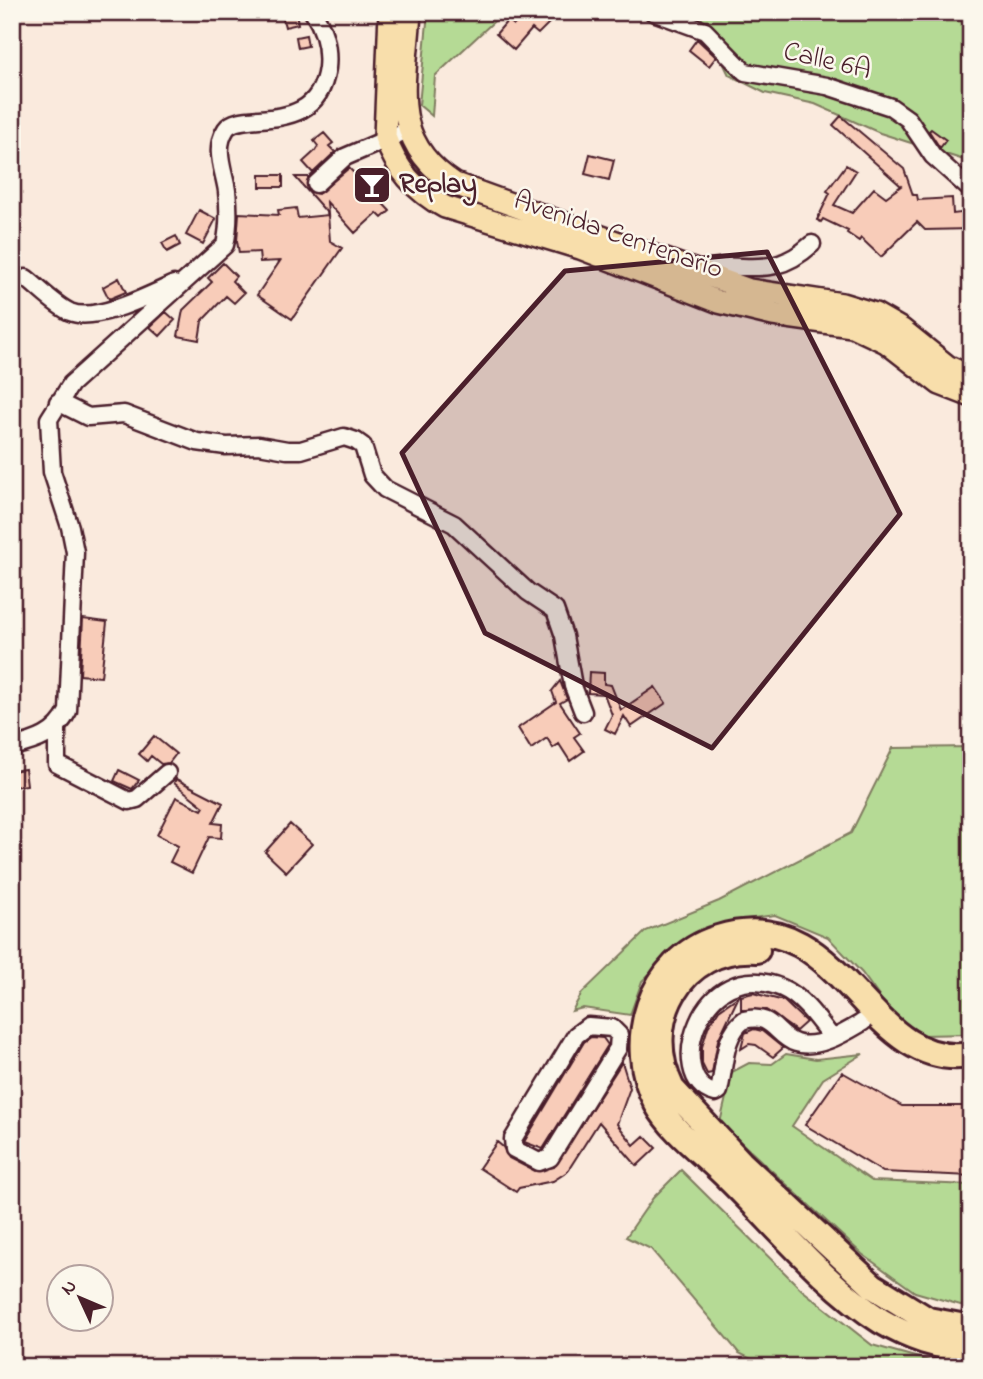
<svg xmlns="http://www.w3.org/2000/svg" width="983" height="1379" viewBox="0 0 983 1379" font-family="'Indie Flower',sans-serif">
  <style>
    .green { fill: #b5da95; stroke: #807c60; stroke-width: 2 }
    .building { fill: #f8ccb9; stroke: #4a1f2b; stroke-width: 2 }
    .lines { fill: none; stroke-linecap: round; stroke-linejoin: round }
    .minor-casing { stroke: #4a1f2b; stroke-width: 21 }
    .major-casing { stroke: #4a1f2b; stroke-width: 26 }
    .highway-casing { stroke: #4a1f2b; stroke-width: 30 }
    .minor { stroke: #fbf7ec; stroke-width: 16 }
    .major { stroke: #f8deab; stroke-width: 21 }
    .highway { stroke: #f8deab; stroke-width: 24 }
    .marked { fill: #4a1f2b; fill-opacity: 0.2; stroke: #4a1f2b; stroke-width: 5; stroke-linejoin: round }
    .labels { text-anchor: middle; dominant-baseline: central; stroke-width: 5; stroke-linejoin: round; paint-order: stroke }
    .street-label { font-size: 28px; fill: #4a1f2b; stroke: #fbf7ec }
    .poi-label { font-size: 28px; font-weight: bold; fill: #4a1f2b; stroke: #fbf7ec; text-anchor: start }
  </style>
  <rect width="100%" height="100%" fill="#faeadd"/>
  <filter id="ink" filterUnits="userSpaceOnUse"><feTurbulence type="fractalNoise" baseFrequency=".0143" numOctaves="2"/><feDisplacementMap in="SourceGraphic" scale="14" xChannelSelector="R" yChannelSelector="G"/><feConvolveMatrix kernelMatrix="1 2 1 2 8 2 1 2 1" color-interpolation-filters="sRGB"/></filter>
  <g filter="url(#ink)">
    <path class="green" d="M 428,12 L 504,12 L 435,76 L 432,116 L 419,105 Z
      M 696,12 L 971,12 L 971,165 L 967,161 L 880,133 L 815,104 L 765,93 L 729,75 L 700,15 Z
      M 971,747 L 971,1034 L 922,1035 L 891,1013 L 862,973 L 828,937 L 775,915 L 731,921 L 683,942 L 642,981 L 630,1015 L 583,1008 L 572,1011 L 582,993 L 646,931 L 719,901 L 851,833 L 893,748 Z
      M 786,1054 L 816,1059 L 863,1054 L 823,1079 L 792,1126 L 872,1181 L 971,1185 L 971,1308 L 915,1292 L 862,1254 L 720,1123 L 732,1072 L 749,1063 L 772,1064 Z
      M 681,1170 L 802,1290 L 872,1345 L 944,1365 L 971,1367 L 767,1367 L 739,1353 L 651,1249 L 626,1237 L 653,1198 Z"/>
    <path class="building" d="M 281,12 L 296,12 L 298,24 L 285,27 Z
      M 527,12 L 548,12 L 554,18 L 538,34 L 532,29 L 514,50 L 496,34 L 508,20 L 514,25 Z
      M 306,35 L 308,46 L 298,48 L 296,37 Z
      M 697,39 L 716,57 L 709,66 L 689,50 Z
      M 841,116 L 904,169 L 913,195 L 917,195 L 918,200 L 952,198 L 953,214 L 969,212 L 971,229 L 925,230 L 917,222 L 881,257 L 861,238 L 859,241 L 847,233 L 848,231 L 823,219 L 821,222 L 817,220 L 830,193 L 827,191 L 846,165 L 856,171 L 834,205 L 852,213 L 874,188 L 886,197 L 901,186 L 833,125 Z
      M 931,129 L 946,140 L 940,148 L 929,131 Z
      M 324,133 L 333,143 L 329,146 L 335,152 L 313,173 L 303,162 L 315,151 L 318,146 L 314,141 Z
      M 590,154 L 614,160 L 609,180 L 585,174 Z
      M 349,168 L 390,211 L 382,218 L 377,213 L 355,233 L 327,202 L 328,214 L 295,177 L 308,177 L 308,191 L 318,194 Z
      M 260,175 L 283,175 L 283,187 L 260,187 Z
      M 296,208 L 298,218 L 328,215 L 330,241 L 342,248 L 292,319 L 257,295 L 280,261 L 260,262 L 259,252 L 239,253 L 237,241 L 239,213 L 279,215 L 278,210 Z
      M 199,210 L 216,219 L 203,244 L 186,235 Z
      M 176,236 L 180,245 L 167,252 L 162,243 Z
      M 223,263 L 236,276 L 232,281 L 244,293 L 234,303 L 226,296 L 202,321 L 199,340 L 178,336 L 183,310 L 212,282 L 208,278 Z
      M 119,278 L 126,292 L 109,299 L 103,287 Z
      M 166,312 L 175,320 L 160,336 L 150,327 Z
      M 83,619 L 107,622 L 101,677 L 80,675 Z
      M 589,672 L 604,673 L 604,684 L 611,685 L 621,710 L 655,687 L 666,703 L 631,727 L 624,716 L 615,734 L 605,729 L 612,715 L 604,694 L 588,693 Z
      M 560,681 L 567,699 L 560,703 L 580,733 L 574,737 L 584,751 L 570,761 L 559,744 L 553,748 L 547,738 L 531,749 L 518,728 L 556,702 L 552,691 Z
      M 154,736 L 176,754 L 169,763 L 161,764 L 151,756 L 147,761 L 139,754 Z
      M 25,769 L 27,785 L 12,787 L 12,771 Z
      M 119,770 L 139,780 L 132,789 L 114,781 Z
      M 176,779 L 223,803 L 213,823 L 222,824 L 221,838 L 209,837 L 192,873 L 170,862 L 178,846 L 157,835 L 176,797 L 202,810 L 204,807 L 174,783 Z
      M 290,824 L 312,844 L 286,872 L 265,852 Z
      M 753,993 L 784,1001 L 806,1022 L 796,1031 L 766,1010 L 741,1010 L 741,996 Z
      M 739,996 L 718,1040 L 712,1073 L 707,1074 L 702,1064 L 702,1047 L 708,1027 L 719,1010 Z
      M 754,1029 L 762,1031 L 783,1048 L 773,1057 L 756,1045 L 749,1044 L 741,1049 L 745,1033 Z
      M 591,1037 L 603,1038 L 608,1045 L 543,1149 L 524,1142 L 584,1042 Z
      M 622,1062 L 630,1088 L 617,1124 L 634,1145 L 644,1136 L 656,1148 L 637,1166 L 599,1122 L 567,1172 L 553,1181 L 519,1188 L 516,1192 L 479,1168 L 497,1142 L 503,1147 L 509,1158 L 534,1171 L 554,1167 Z
      M 842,1072 L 902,1106 L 971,1106 L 971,1176 L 883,1172 L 805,1125 Z"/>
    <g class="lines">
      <defs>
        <path id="minor" d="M 653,12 L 705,31 L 745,72 L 827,86 L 891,107 L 908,119 L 933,156 L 971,190
          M 316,184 L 345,157 L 408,130
          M 696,271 C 742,257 768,284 812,244
          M 26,278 C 40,289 55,305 70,312 C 95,323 150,295 174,284
          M 58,402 L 88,417 L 124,414 L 197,442 L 226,446 L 259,445 L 287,450 L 301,450 L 344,437 L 356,441 L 363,446 L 372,475 L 385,489 L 454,524 L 528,592 L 555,610 L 564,636 L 573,686 L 583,712
          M 57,729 L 57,764 L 129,801 L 137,799 L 167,773
          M 12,747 C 37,741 56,735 68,711 L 75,552 L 70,527 L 52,472 L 49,419 L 71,384 L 225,245 C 229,228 229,209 227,191 C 224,170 213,149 226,129 C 241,107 317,139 327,68 C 329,49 324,29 313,12
          M 588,1026 L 612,1028 L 619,1035 L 618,1048 L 550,1158 L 539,1162 L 514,1149 L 513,1139 L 576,1035 Z
          M 832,1038 C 819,1021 803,997 782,988 C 699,953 663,1081 715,1093 L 719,1091 C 725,1067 723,1035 744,1020 C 773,1012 775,1036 796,1043 C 818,1050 846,1032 863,1022"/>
        <path id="major" d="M 390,12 L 385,137 C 396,169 415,191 445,207 L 580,248 L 719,302 L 773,315 L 852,326 L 886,342 L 940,384 L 971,396
          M 410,12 C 406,83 386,140 455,184 L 749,290 L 842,304 L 875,314 L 901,329 L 947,366 L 971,377"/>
        <path id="highway" d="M 757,950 C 680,945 639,1023 672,1089 L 741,1163 L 873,1286 L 928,1320 L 971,1328
          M 971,1055 C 864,1073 845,899 718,938 C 649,959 624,1043 657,1104 C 673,1133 707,1156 730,1180 C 777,1226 826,1286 881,1321 C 910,1338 937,1348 971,1348"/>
      </defs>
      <use href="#minor" class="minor-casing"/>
      <use href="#major" class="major-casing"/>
      <use href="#highway" class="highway-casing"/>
      <use href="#minor" class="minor"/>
      <use href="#major" class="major"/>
      <use href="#highway" class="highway"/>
    </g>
  </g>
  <path class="marked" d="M 767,252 L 900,514 L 712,748 L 485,633 L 402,453 L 565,271 Z"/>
  <defs>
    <symbol id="bar-square" viewBox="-11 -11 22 22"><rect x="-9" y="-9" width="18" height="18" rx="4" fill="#4a1f2b" stroke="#fbf7ec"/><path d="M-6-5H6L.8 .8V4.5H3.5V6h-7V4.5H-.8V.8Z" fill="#fff"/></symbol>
  </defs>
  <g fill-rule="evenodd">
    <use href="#bar-square" x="350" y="163" width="44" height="44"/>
  </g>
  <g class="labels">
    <g class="street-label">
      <text transform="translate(827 62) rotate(13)">Calle 6A</text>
      <text transform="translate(618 236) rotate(19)">Avenida Centenario</text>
    </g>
    <g class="poi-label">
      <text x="399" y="185">Replay</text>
    </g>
  </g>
  <rect width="983" height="1379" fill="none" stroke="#fbf7ec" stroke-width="42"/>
  <rect x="21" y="21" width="941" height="1337" fill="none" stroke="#4a1f2b" stroke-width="2.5" filter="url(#ink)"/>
  <g transform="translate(80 1298) rotate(314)"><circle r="33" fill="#fbf7ec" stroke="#b4a19f" stroke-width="2"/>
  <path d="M0-5L12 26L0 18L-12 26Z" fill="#4a1f2b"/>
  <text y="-10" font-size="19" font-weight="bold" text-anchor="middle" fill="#4a1f2b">N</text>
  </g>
</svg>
